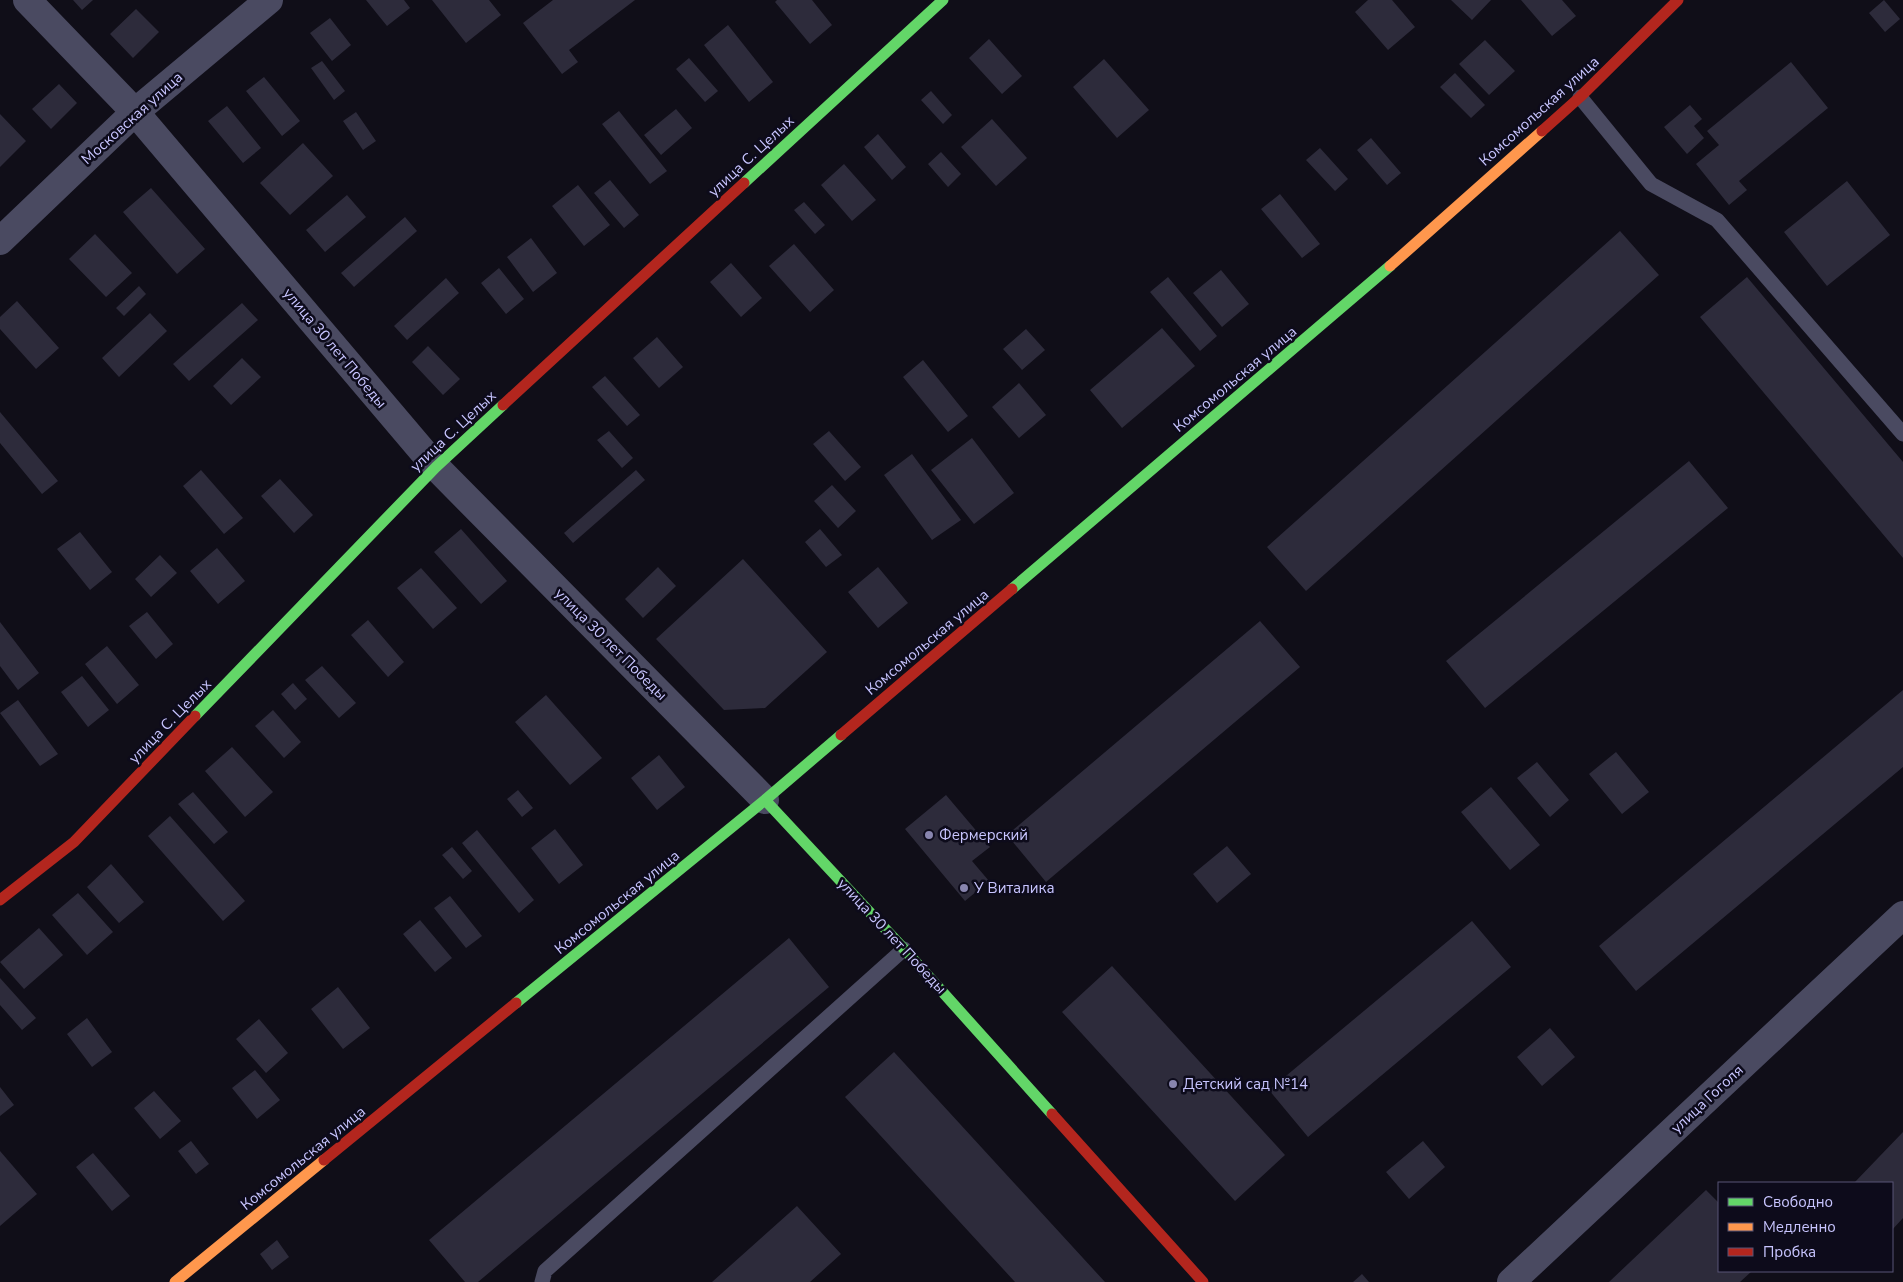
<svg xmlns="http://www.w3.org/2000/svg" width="1903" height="1282" viewBox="0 0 1903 1282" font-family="'Nunito Sans',sans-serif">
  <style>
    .building { fill: #2d2b3b }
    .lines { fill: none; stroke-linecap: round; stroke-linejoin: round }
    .lane { stroke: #4a4a61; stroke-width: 15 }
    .street { stroke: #4a4a61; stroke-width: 28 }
    .fast { stroke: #63d668; stroke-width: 11 }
    .slow { stroke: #ff974d; stroke-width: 11 }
    .jam { stroke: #b3261e; stroke-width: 11 }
    .poi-dot { fill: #8885ae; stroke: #0d0b1b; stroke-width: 2 }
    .labels { text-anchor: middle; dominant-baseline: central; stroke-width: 5; stroke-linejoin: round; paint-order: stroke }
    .street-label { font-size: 15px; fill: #c8c5ff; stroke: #0d0b1b }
    .poi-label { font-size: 15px; fill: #c8c5ff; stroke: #0d0b1b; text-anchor: start }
  </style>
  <rect width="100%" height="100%" fill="#100e18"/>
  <path class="building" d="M 73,0 L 93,0 L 82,10 Z
    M 366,0 L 404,0 L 410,8 L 387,26 Z
    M 432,0 L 489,0 L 501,15 L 466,43 Z
    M 553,0 L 635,0 L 569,50 L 578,62 L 562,74 L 523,23 Z
    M 777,0 L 812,0 L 832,25 L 810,44 L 775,2 Z
    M 1368,0 L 1392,0 L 1415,27 L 1388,50 L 1355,12 Z
    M 1451,0 L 1491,0 L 1472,20 Z
    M 1521,0 L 1562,0 L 1576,16 L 1552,36 Z
    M 1884,0 L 1900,19 L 1885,32 L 1869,13 Z
    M 136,9 L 159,32 L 133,58 L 110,34 Z
    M 330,18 L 351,45 L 332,61 L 310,33 Z
    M 728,25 L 773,82 L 749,102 L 704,45 Z
    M 989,39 L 1022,76 L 1002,94 L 969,58 Z
    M 1485,40 L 1515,71 L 1489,95 L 1459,64 Z
    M 689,58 L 718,91 L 705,102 L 676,69 Z
    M 1104,59 L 1149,110 L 1117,138 L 1073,87 Z
    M 322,61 L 345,91 L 334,100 L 311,68 Z
    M 1791,62 L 1828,108 L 1739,181 L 1747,190 L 1729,205 L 1696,164 L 1719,145 L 1707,131 Z
    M 1455,73 L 1485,105 L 1471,118 L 1440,87 Z
    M 264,77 L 300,121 L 282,136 L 246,91 Z
    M 59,84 L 77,103 L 51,129 L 32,109 Z
    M 931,91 L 952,115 L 943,124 L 921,100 Z
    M 1690,105 L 1702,119 L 1694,126 L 1704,138 L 1687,154 L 1664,127 Z
    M 227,106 L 261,148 L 243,163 L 208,121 Z
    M 676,109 L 692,128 L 661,155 L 644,135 Z
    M 619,111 L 667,171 L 650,184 L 602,124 Z
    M 356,112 L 376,141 L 363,150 L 343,121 Z
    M 0,114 L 26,141 L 0,167 Z
    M 992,119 L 1027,158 L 996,186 L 961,147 Z
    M 878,134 L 906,167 L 892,180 L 864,147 Z
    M 1371,138 L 1401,173 L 1387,185 L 1357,150 Z
    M 303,143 L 333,176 L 290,215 L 260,183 Z
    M 1320,148 L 1348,179 L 1335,191 L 1306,160 Z
    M 941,152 L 961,174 L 948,187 L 928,164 Z
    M 844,164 L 876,200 L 852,221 L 821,185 Z
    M 610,180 L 639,215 L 624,228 L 594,193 Z
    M 1847,181 L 1890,235 L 1827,286 L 1784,232 Z
    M 578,185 L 610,225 L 584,246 L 552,206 Z
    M 151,188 L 205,249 L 177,274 L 123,212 Z
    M 1280,194 L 1320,244 L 1302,258 L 1261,209 Z
    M 347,195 L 366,217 L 325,252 L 306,230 Z
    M 804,202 L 825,225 L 815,234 L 794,210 Z
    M 405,217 L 417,231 L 354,287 L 341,273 Z
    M 1620,231 L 1659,275 L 1306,591 L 1267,547 Z
    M 95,234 L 132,273 L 106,297 L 69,259 Z
    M 531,238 L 557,273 L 533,292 L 507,257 Z
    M 794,244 L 834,290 L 810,312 L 769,266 Z
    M 731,263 L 762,298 L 741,317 L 710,282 Z
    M 499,268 L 524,299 L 506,314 L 481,283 Z
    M 1221,270 L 1249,304 L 1222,327 L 1193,293 Z
    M 1168,277 L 1217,336 L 1200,351 L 1150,292 Z
    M 1747,277 L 1903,462 L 1903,558 L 1700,317 Z
    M 446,278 L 459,293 L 407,340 L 394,326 Z
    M 139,286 L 146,294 L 124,316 L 116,308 Z
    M 17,301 L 59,348 L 36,369 L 0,329 L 0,317 Z
    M 242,303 L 258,320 L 189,381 L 173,364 Z
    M 150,313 L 167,331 L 119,377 L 102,358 Z
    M 1162,328 L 1195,366 L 1122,428 L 1090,390 Z
    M 1026,329 L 1045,350 L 1022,370 L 1003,349 Z
    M 657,337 L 683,367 L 659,388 L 633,358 Z
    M 428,346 L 460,379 L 443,395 L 412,362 Z
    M 242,358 L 261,377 L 231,405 L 213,386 Z
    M 923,360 L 968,416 L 948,432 L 903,377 Z
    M 605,376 L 640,415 L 627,426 L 592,387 Z
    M 1019,383 L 1046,415 L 1019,438 L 992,407 Z
    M 0,412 L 58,481 L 42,494 L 0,443 Z
    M 609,431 L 633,458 L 622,468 L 597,440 Z
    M 829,431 L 861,467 L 845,481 L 813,444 Z
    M 972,438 L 1014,493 L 974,524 L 931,470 Z
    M 912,454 L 961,520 L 932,540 L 884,475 Z
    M 1689,461 L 1728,508 L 1485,708 L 1446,661 Z
    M 201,470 L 243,518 L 224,534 L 183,486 Z
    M 636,470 L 645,480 L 573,543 L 564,533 Z
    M 280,479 L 313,515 L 294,533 L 261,496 Z
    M 832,485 L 856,511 L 838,528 L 814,501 Z
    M 461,529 L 507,581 L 481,604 L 434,552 Z
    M 820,529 L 842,555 L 826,567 L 805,542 Z
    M 80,532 L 112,572 L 90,590 L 57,549 Z
    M 217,548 L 245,581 L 218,604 L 190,571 Z
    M 160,555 L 177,573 L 151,597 L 135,579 Z
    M 743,559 L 827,652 L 765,708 L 724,710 L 656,639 Z
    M 658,567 L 676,586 L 643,618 L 625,599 Z
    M 878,567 L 908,603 L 878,628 L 848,592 Z
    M 421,568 L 457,608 L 433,629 L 397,588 Z
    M 147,612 L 173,644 L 156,659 L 129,626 Z
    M 368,620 L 404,662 L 388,677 L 351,635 Z
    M 1260,621 L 1300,667 L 1046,882 L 1007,835 Z
    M 0,622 L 39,673 L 18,690 L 0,666 Z
    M 107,646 L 139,685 L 117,704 L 85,664 Z
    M 322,666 L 356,703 L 339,718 L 305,680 Z
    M 82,676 L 109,710 L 88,727 L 61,692 Z
    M 293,683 L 307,699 L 295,710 L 281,694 Z
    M 1903,690 L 1903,767 L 1636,991 L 1599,946 Z
    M 546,695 L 602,758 L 570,785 L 515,722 Z
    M 18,700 L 58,754 L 40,766 L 0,713 Z
    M 273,710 L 301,742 L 284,758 L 255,726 Z
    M 232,747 L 273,792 L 245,817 L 205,771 Z
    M 1616,752 L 1649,792 L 1622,814 L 1589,774 Z
    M 659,755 L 685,787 L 657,810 L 631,778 Z
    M 1537,762 L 1569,800 L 1550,817 L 1517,778 Z
    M 1491,787 L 1540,845 L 1510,870 L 1461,812 Z
    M 518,790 L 533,808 L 522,817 L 507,799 Z
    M 193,792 L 228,832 L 214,844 L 178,804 Z
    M 946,795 L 990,847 L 972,861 L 989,881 L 965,901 L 905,829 Z
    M 170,816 L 245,901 L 223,921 L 148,836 Z
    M 555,829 L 583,865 L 559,884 L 531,848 Z
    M 477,830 L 534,900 L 519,913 L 462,843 Z
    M 1227,846 L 1251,874 L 1217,903 L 1193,874 Z
    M 452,847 L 472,871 L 463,879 L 442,855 Z
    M 111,864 L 144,902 L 119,923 L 87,887 Z
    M 78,893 L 113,932 L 87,955 L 52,915 Z
    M 450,896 L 482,936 L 466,948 L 434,908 Z
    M 420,920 L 452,958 L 435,972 L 403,934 Z
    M 1472,921 L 1511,967 L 1308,1137 L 1269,1090 Z
    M 39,928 L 63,955 L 24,989 L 0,962 Z
    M 789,938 L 829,987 L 478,1282 L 465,1282 L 429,1240 Z
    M 1112,966 L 1285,1155 L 1235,1201 L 1062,1012 Z
    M 0,978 L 36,1018 L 22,1030 L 0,1005 Z
    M 338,987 L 370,1028 L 343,1049 L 311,1009 Z
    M 87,1018 L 112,1052 L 92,1067 L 67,1034 Z
    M 259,1019 L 288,1053 L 266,1073 L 236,1039 Z
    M 1550,1028 L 1575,1057 L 1542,1086 L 1517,1057 Z
    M 894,1052 L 1105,1282 L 1015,1282 L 845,1097 Z
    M 255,1070 L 280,1100 L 257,1119 L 232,1088 Z
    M 0,1087 L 14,1105 L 0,1116 Z
    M 154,1091 L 181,1121 L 160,1139 L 134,1108 Z
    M 1903,1132 L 1903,1218 L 1892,1230 L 1892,1183 L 1854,1183 Z
    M 191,1141 L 209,1164 L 196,1174 L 178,1151 Z
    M 1423,1141 L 1445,1167 L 1409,1199 L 1386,1172 Z
    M 0,1151 L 37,1194 L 0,1226 Z
    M 93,1153 L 130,1196 L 112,1211 L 76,1167 Z
    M 1706,1190 L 1719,1203 L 1719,1271 L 1752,1271 L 1740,1282 L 1609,1282 Z
    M 797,1206 L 841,1254 L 810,1282 L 712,1282 Z
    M 277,1240 L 289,1257 L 272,1270 L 260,1254 Z
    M 1362,1274 L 1369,1282 L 1353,1282 Z"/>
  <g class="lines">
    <path class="lane" d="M 1580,97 L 1651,184 L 1717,220 L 1903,434
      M 542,1282 L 545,1271 L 904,949"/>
    <path class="street" d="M 27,0 L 135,112 L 436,467 L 765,800
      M 0,241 L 135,112 L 269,0
      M 1511,1282 L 1903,915"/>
    <path class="fast" d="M 744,183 L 943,0
      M 1012,589 L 1390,266
      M 195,716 L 436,467 L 503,405
      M 765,800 L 904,949 L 1052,1114
      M 516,1003 L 765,800 L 841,735"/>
    <path class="slow" d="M 1390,266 L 1542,131
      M 175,1282 L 324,1160"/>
    <path class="jam" d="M 1542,131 L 1580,97 L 1678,0
      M 503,405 L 744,183
      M 841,735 L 1012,589
      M 0,900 L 74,842 L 195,716
      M 1052,1114 L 1203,1282
      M 324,1160 L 516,1003"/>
  </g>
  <g class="poi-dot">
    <circle cx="929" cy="835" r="5"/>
    <circle cx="964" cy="888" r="5"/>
    <circle cx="1173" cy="1084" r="5"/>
  </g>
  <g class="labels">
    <g class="street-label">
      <text transform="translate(1539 111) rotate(-42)">Комсомольская улица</text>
      <text transform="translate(132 118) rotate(-42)">Московская улица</text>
      <text transform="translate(751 156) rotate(-43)">улица С. Целых</text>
      <text transform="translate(335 348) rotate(50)">улица 30 лет Победы</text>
      <text transform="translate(1235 379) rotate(-40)">Комсомольская улица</text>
      <text transform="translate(453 431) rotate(-43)">улица С. Целых</text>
      <text transform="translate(927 642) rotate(-40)">Комсомольская улица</text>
      <text transform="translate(611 644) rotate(45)">улица 30 лет Победы</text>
      <text transform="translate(170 721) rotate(-46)">улица С. Целых</text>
      <text transform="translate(617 902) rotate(-39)">Комсомольская улица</text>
      <text transform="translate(892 936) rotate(47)">улица 30 лет Победы</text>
      <text transform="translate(1707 1099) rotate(-43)">улица Гоголя</text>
      <text transform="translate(303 1158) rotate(-39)">Комсомольская улица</text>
    </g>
    <g class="poi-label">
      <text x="939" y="835">Фермерский</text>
      <text x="974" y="888">У Виталика</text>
      <text x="1183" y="1084">Детский сад №14</text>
    </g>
  </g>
  <rect x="1718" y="1182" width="175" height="90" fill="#0d0b1b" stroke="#585576"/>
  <rect x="1728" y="1198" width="25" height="8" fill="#63d668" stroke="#585576"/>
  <text x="1763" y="1207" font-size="15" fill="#c8c5ff">Свободно</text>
  <rect x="1728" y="1223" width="25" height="8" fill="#ff974d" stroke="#585576"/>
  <text x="1763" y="1232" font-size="15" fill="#c8c5ff">Медленно</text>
  <rect x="1728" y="1248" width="25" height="8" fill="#b3261e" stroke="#585576"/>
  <text x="1763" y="1257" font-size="15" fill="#c8c5ff">Пробка</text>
</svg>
